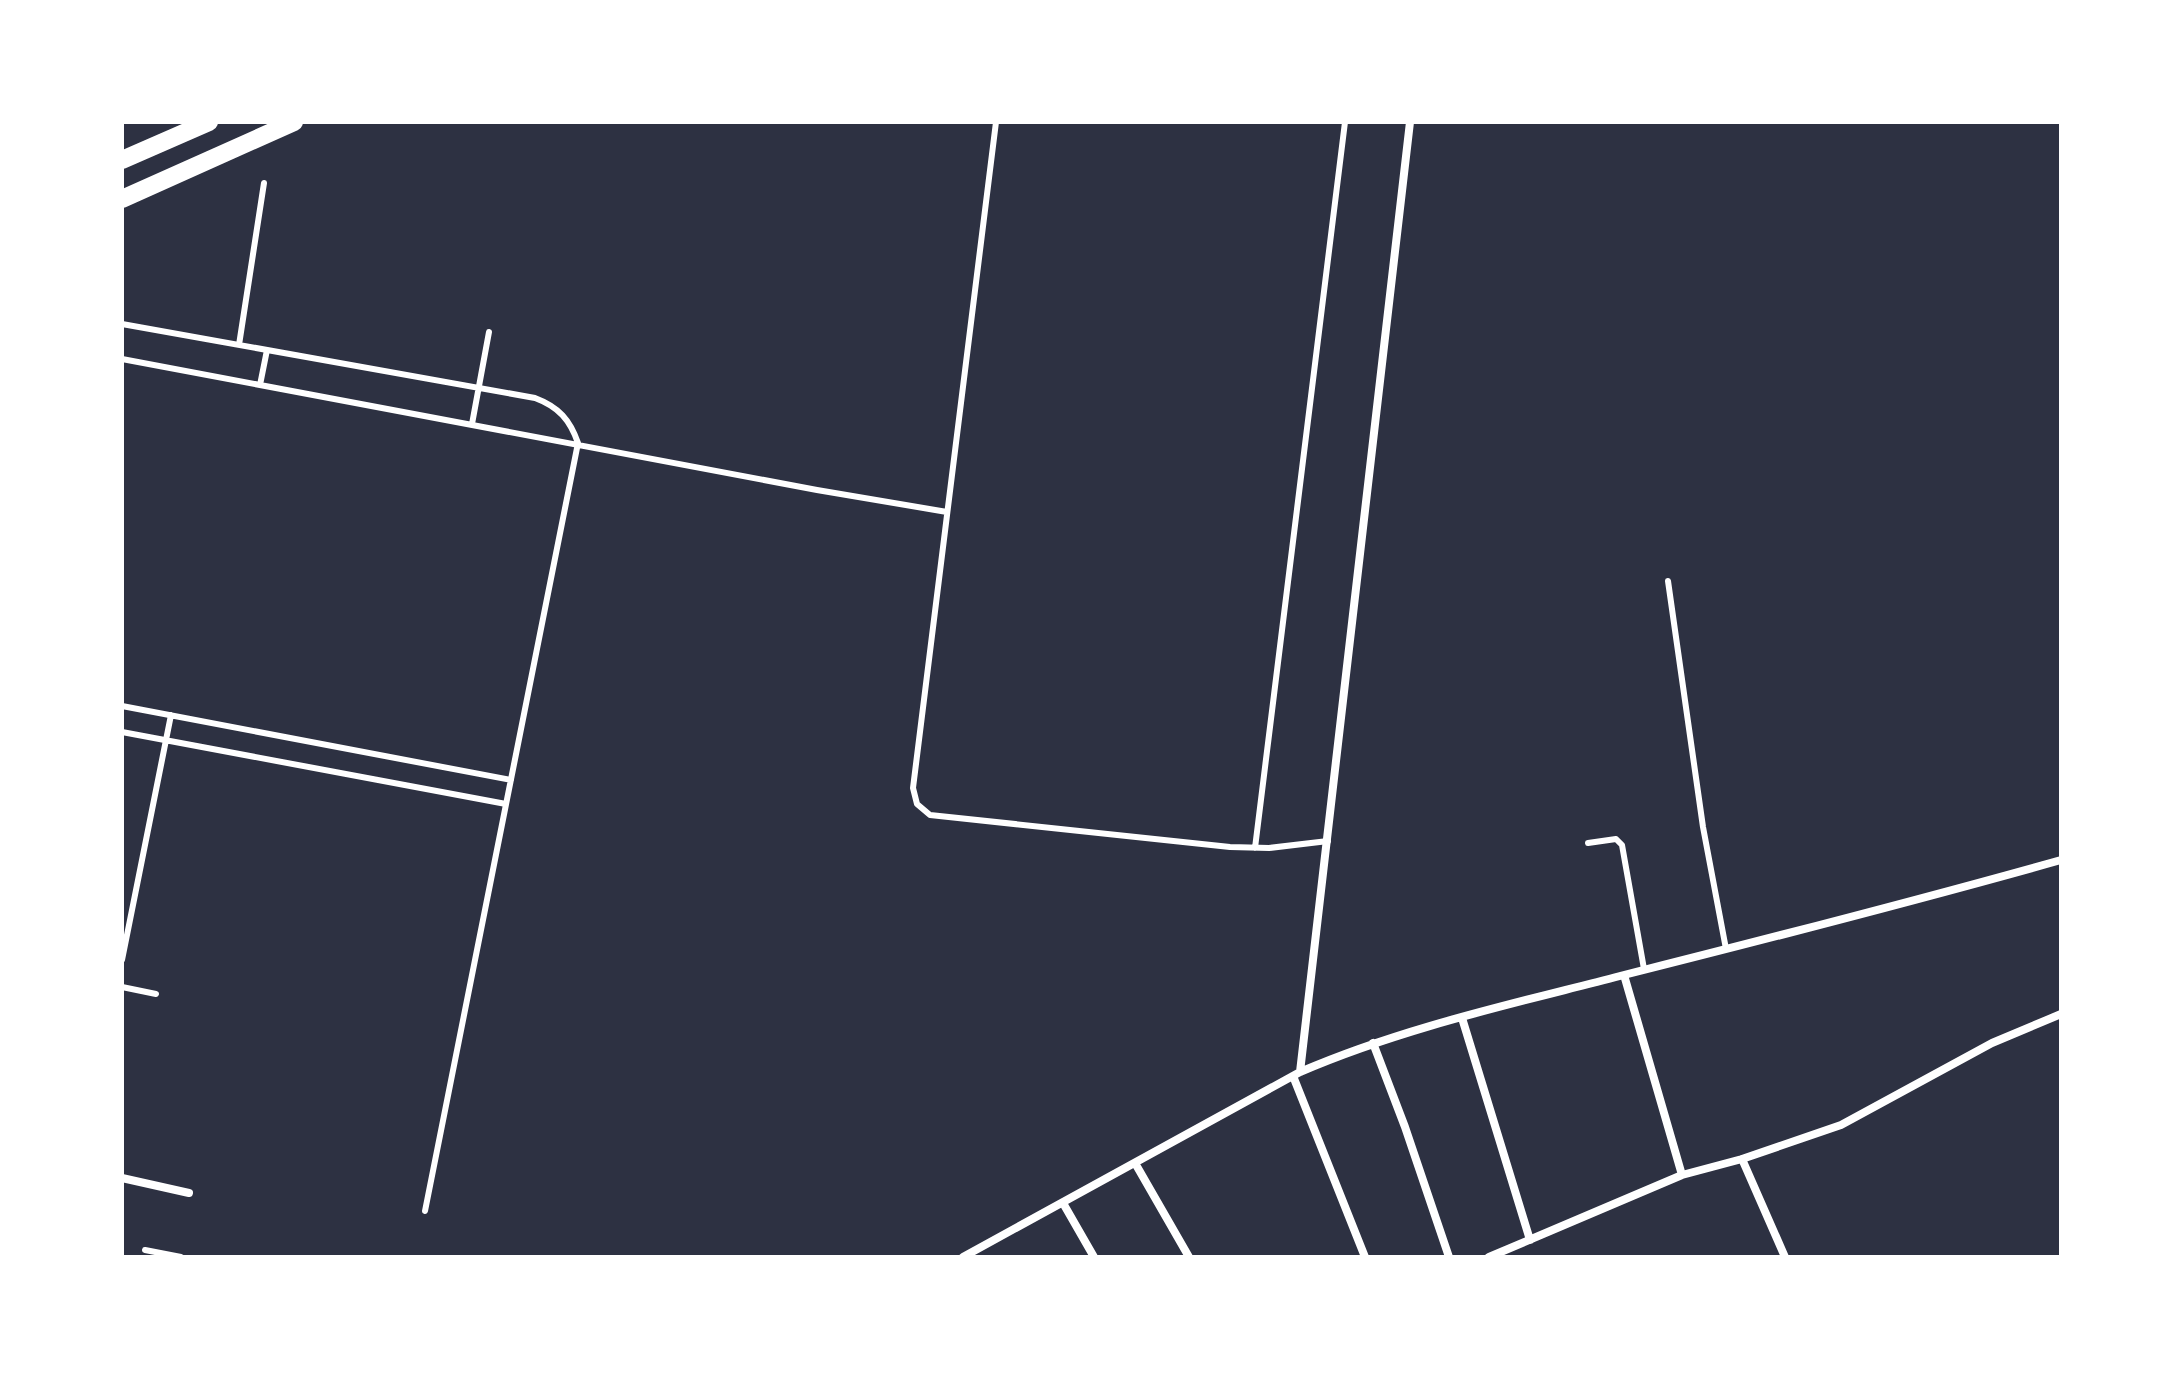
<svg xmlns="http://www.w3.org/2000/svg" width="2183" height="1379" viewBox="0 0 2183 1379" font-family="Ubuntu,sans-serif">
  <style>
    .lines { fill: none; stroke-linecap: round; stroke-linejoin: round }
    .service { stroke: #fff; stroke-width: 6 }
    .minor { stroke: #fff; stroke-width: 8 }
    .trunk { stroke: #fff; stroke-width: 18 }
  </style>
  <rect width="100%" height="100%" fill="#2d3142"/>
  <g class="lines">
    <path class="service" d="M 996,122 L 913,788 L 917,804 L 930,815 L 1230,847 L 1269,848 L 1328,841
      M 122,324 L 535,398 C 559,407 570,420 578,443 L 425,1211
      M 239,345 L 264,183
      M 122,359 L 817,490 L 947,512
      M 260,385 L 267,350
      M 472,424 L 489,332
      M 1668,581 L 1703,827 L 1726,949
      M 122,706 L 511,780
      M 122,732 L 506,804
      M 1588,843 L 1616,839 L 1622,845 L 1644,969
      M 1255,848 L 1345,122
      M 122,960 L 171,715
      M 122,987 L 156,994
      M 145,1250 L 181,1257"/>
    <path class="minor" d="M 1624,975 L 1682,1175
      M 1462,1018 L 1530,1240
      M 1373,1043 L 1405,1127 L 1449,1257
      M 1300,1072 L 1410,122
      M 1293,1076 L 1365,1257
      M 1742,1159 L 1785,1257
      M 1135,1163 L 1189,1257
      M 122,1178 L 189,1193
      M 1063,1203 L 1094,1257
      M 963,1257 L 1300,1072 C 1402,1028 1512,1004 1620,976 C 1767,939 1915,901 2061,860
      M 1489,1257 L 1682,1175 L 1742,1159 L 1841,1125 L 1992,1043 L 2061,1014"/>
    <path class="trunk" d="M 122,160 L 209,122
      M 122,199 L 294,122"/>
  </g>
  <rect width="2183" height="1379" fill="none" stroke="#ffffff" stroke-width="248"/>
</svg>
